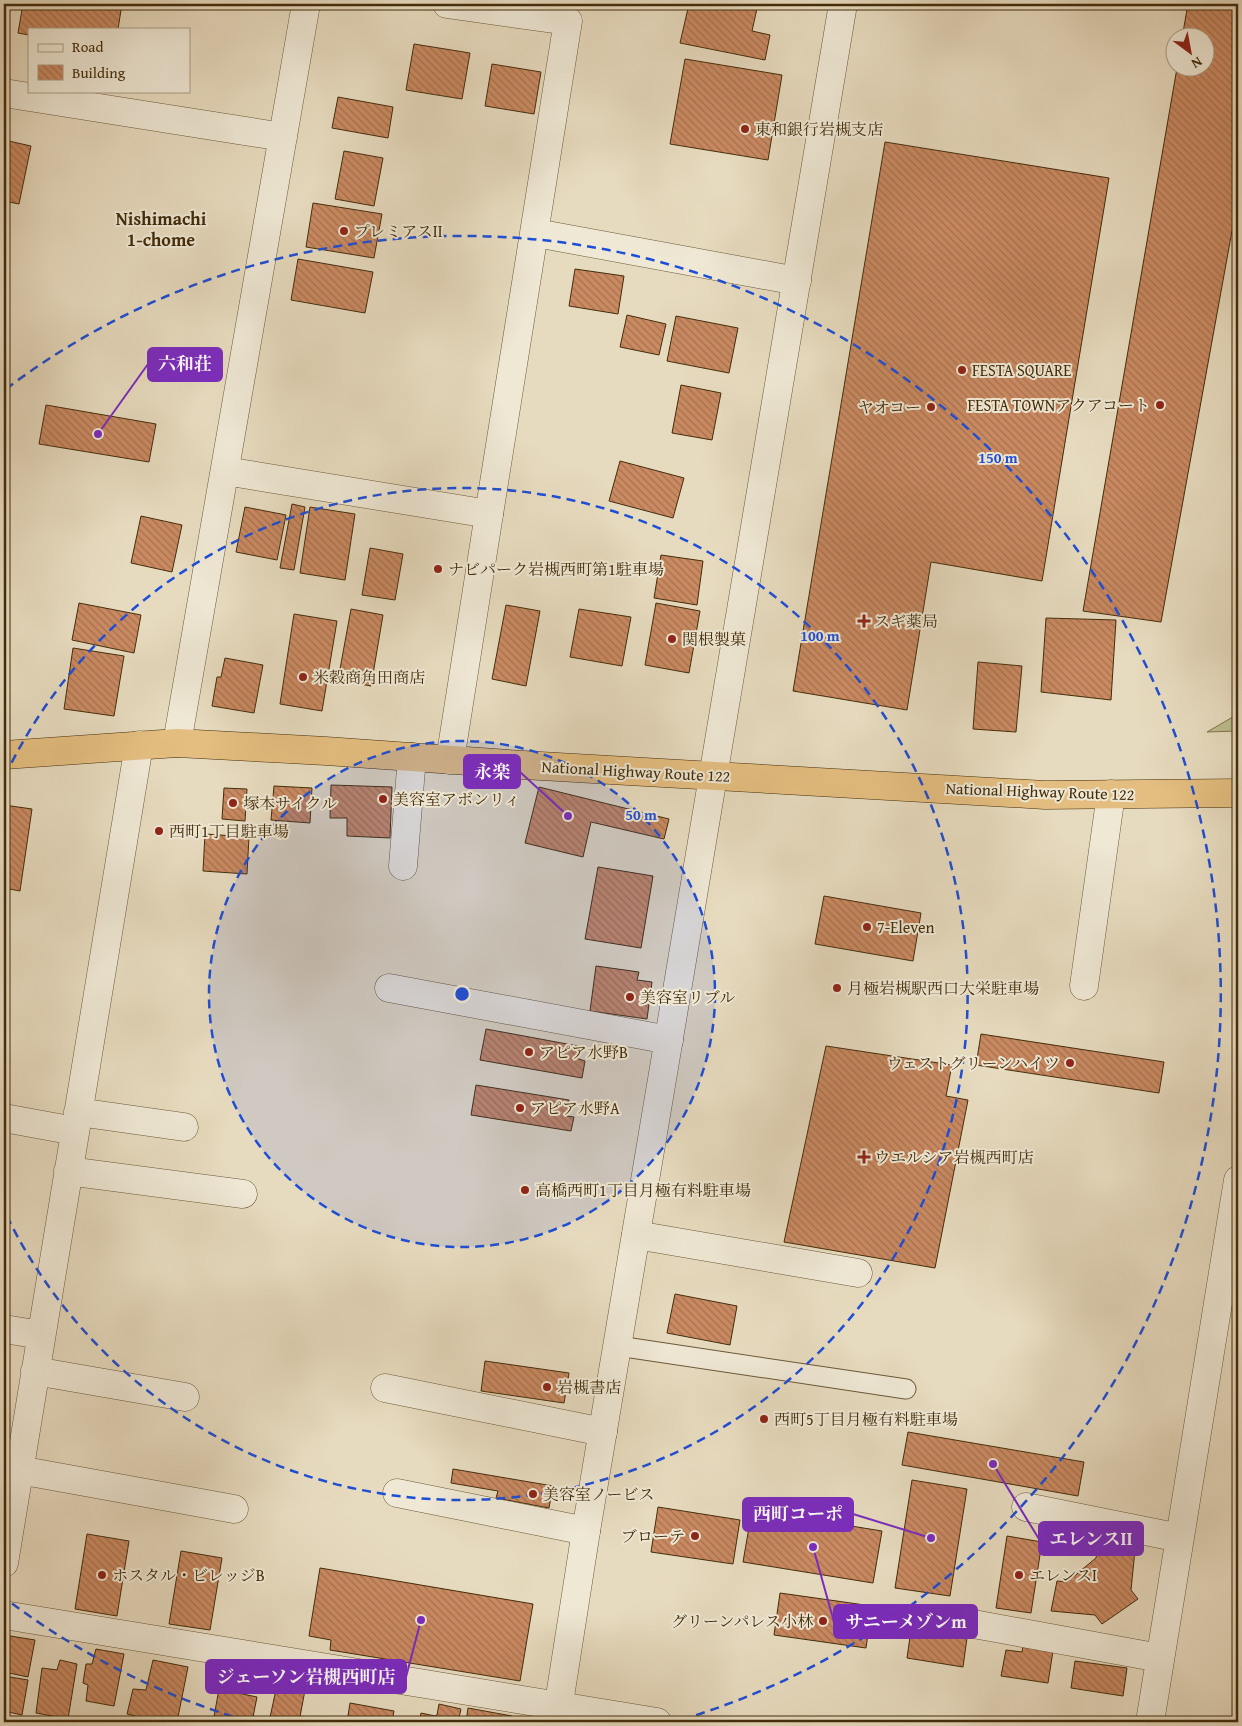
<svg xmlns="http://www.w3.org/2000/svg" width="1242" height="1726" viewBox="0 0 1242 1726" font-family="'Gentium Book Plus','Noto Serif JP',serif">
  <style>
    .park { fill: #bcbe8d; stroke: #80764c }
    .building { fill: url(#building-back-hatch); stroke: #432d0b }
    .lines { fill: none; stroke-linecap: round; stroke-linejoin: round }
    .service-casing { stroke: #6c5838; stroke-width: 21 }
    .pedestrian-casing { stroke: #6c5838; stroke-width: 29 }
    .minor-casing { stroke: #6c5838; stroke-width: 29 }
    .tertiary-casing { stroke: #6c5838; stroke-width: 29 }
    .trunk-casing { stroke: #432d0b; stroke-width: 29 }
    .service { stroke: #efe8d5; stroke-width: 19 }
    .pedestrian { stroke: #efe8d5; stroke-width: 28 }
    .minor { stroke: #efe8d5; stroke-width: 28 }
    .tertiary { stroke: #efe8d5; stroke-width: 28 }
    .trunk { stroke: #e4be80; stroke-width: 28 }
    .ring { fill: none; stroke: #1d4ed8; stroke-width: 2.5; stroke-dasharray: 9 6 }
    .poi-dot { fill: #8f2418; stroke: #efe8d5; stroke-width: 2 }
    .labels { text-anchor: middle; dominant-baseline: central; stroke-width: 4; stroke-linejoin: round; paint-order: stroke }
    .poi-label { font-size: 16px; fill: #432d0b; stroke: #efe8d5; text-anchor: start }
    .street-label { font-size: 16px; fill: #432d0b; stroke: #efe8d5 }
    .neighbourhood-label { font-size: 18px; font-weight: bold; fill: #432d0b; stroke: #efe8d5 }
    .centre { fill: #1d4ed8; stroke: #efe8d5; stroke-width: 2.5 }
    .ring-label { font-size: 15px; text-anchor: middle; font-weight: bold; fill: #1d4ed8; stroke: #efe8d5; stroke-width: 4; stroke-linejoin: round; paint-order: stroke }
    .leader { fill: none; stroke: #7b2cbf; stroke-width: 2 }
    .callout-dot { fill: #7b2cbf; stroke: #efe8d5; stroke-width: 2 }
    .callout { fill: #7b2cbf; stroke: #7b2cbf; stroke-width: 2 }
    .callout-label { font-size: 18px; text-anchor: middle; font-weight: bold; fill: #fff }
  </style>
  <defs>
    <pattern id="building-back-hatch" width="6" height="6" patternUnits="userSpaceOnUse" patternTransform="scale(1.25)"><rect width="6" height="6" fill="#ca8a62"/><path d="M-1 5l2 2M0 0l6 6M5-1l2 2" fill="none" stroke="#a6714f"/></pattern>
  </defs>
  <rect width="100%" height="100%" fill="#e7dbbf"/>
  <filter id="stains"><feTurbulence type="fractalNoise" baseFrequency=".004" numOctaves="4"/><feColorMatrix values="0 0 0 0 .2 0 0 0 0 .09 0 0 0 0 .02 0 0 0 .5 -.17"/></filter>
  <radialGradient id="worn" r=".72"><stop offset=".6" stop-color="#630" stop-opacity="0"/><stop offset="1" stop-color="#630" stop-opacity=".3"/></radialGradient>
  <path class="park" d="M 1238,714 L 1238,731 L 1207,732 Z"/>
  <path class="building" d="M 23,4 L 122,4 L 118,29 L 29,29 L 29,35 L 18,33 Z
    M 689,4 L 758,4 L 752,31 L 770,35 L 765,60 L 680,43 Z
    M 1188,4 L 1238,4 L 1238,198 L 1161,622 L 1083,611 L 1177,68 L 1204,68 L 1204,38 L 1182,38 Z
    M 414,44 L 470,53 L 462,99 L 406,90 Z
    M 685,59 L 782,75 L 768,160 L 670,144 Z
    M 492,64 L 541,72 L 534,114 L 485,106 Z
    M 338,97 L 393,107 L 388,138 L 332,128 Z
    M 4,140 L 31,146 L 19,204 L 4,201 Z
    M 885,142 L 1109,178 L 1042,581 L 931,562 L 907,710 L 793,691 Z
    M 344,151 L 383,158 L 374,206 L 335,199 Z
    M 313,203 L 382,214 L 374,258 L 306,247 Z
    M 298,259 L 373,272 L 365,313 L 291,300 Z
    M 575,269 L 624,276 L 618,314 L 569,306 Z
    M 627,315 L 666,324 L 659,355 L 620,347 Z
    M 676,316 L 738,328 L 729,373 L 667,361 Z
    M 681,385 L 721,393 L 712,440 L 672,433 Z
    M 46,405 L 156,424 L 149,462 L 39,444 Z
    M 620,461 L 684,478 L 673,518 L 609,501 Z
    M 292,504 L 305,507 L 294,570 L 280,568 Z
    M 245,507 L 286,515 L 277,560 L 236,552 Z
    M 310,507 L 355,514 L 345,580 L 300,573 Z
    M 141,516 L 182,525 L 172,572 L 131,563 Z
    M 370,548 L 403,554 L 395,600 L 362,595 Z
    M 661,555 L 703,561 L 697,605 L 654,598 Z
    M 79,603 L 141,615 L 134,653 L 72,640 Z
    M 656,603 L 700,611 L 689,673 L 645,665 Z
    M 506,605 L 540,611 L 526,686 L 492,679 Z
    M 351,609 L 383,615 L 371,686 L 338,680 Z
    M 579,609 L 631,617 L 622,666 L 570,657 Z
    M 294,614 L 337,621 L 322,711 L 280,704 Z
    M 1046,618 L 1116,620 L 1111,700 L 1041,692 Z
    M 73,648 L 124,656 L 114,716 L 64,709 Z
    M 225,658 L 263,665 L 254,713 L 212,706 L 217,677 L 221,677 Z
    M 978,662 L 1022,666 L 1016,732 L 973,729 Z
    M 331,785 L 392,787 L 390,838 L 347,836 L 347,818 L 330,818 Z
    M 274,786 L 312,788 L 310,823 L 271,820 Z
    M 539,787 L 669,819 L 664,839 L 591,822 L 583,857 L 525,843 Z
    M 224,788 L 247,789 L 245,821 L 222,819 Z
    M 4,805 L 32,809 L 20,891 L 4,888 Z
    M 205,834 L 249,837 L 247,874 L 203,871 Z
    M 598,867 L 653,876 L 641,948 L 585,939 Z
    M 824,896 L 921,913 L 913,961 L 815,944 Z
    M 596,966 L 639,972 L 637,980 L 652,982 L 647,1019 L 590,1011 Z
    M 486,1029 L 578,1046 L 576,1058 L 585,1061 L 582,1078 L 480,1060 Z
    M 981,1034 L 1164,1062 L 1159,1093 L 976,1065 Z
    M 826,1046 L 952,1065 L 946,1096 L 968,1100 L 935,1268 L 784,1242 Z
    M 476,1085 L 569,1100 L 567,1116 L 574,1117 L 571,1131 L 471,1115 Z
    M 675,1294 L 737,1306 L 730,1345 L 667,1333 Z
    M 485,1361 L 569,1373 L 564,1403 L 481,1391 Z
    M 908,1432 L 1084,1462 L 1078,1496 L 902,1465 Z
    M 453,1469 L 553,1486 L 549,1508 L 496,1498 L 498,1491 L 451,1483 Z
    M 912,1480 L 967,1489 L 950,1596 L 895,1588 Z
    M 658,1507 L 740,1520 L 733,1564 L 651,1552 Z
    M 752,1510 L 882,1531 L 873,1583 L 743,1562 Z
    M 87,1534 L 129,1541 L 117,1616 L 75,1609 Z
    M 1007,1536 L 1042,1542 L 1031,1613 L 996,1608 Z
    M 1099,1543 L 1135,1550 L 1131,1590 L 1138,1599 L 1102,1624 L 1095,1615 L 1051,1611 L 1057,1581 L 1067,1582 L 1096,1558 Z
    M 181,1551 L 222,1558 L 210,1630 L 169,1624 Z
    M 320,1568 L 533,1604 L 520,1681 L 330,1650 L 331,1640 L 309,1636 Z
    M 780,1593 L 872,1606 L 866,1648 L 774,1635 Z
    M 911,1630 L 967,1638 L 963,1667 L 907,1658 Z
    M 4,1635 L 35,1640 L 28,1677 L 4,1672 Z
    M 1023,1646 L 1053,1651 L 1048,1683 L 1001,1676 L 1006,1650 L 1022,1652 Z
    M 96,1649 L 124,1654 L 114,1706 L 86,1701 L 88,1685 L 83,1683 L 86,1664 L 92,1664 Z
    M 60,1660 L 77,1664 L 68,1719 L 36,1713 L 42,1668 L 57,1670 Z
    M 153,1660 L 188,1667 L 177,1722 L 142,1722 L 143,1718 L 127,1714 L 133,1689 L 146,1690 Z
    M 1075,1661 L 1127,1668 L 1123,1696 L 1071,1688 Z
    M 4,1676 L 28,1680 L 22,1715 L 4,1711 Z
    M 277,1685 L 305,1690 L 299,1722 L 269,1722 Z
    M 219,1689 L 257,1697 L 252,1722 L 213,1722 Z
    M 350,1703 L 394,1711 L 392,1722 L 347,1722 Z
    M 439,1704 L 461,1709 L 458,1722 L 419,1722 L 421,1713 L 435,1716 L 437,1715 Z
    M 468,1708 L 512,1716 L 511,1722 L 466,1722 Z"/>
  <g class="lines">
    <defs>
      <path id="service" d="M 618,1346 L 906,1389"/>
      <path id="pedestrian" d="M 450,760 L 489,514"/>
      <path id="minor" d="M 4,93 L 283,137
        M 536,233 L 797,281
        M 225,471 L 489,514 L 568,21 L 447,4
        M 177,743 L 306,4
        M 403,866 L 412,757
        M 1084,986 L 1111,794
        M 389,988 L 669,1040
        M 78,1112 L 184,1127
        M 4,1118 L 75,1131
        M 68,1171 L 243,1194
        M 636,1235 L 858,1273
        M 4,1329 L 41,1335
        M 35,1371 L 185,1397
        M 385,1388 L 603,1432
        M 19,1470 L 234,1509
        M 397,1493 L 586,1531
        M 1026,1507 L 1180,1538
        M 4,1563 L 139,745
        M 4,1615 L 657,1722
        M 968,1623 L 1160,1658
        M 1150,1722 L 1238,1180"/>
      <path id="tertiary" d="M 556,1722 L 586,1531 L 843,4"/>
      <path id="trunk" d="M 4,755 L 177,743 L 326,751 L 523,765 L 1045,795 L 1238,793"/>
    </defs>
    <use href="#service" class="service-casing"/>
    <use href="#pedestrian" class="pedestrian-casing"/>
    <use href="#minor" class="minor-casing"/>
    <use href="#tertiary" class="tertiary-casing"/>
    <use href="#trunk" class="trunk-casing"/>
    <use href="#service" class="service"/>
    <use href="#pedestrian" class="pedestrian"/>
    <use href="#minor" class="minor"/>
    <use href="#tertiary" class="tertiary"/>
    <use href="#trunk" class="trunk"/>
  </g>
  <circle cx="462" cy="994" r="253" fill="#1d4ed8" fill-opacity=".12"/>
  <g class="ring">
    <circle cx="462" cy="994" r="253"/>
    <path d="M5 776A506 506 0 1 1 5 1212"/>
    <path d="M247 1721A758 758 0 0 1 6 1599M6 389A758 758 0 1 1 677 1721"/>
  </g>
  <g class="poi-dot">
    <circle cx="745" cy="129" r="5"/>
    <circle cx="344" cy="231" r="5"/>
    <circle cx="962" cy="370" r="5"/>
    <circle cx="1160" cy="405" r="5"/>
    <circle cx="931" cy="407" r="5"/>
    <circle cx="438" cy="569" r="5"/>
    <path d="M861.5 613.5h5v5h5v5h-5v5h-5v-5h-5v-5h5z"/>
    <circle cx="672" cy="639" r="5"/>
    <circle cx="303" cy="677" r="5"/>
    <circle cx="383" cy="799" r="5"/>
    <circle cx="233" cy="803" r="5"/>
    <circle cx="159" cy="831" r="5"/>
    <circle cx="867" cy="927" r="5"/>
    <circle cx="837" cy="988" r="5"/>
    <circle cx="630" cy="997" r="5"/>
    <circle cx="529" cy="1052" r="5"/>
    <circle cx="1070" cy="1063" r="5"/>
    <circle cx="520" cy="1108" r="5"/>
    <path d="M861.5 1149.5h5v5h5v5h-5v5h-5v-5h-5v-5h5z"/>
    <circle cx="525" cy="1190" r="5"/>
    <circle cx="547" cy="1387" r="5"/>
    <circle cx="764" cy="1419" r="5"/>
    <circle cx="533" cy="1494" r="5"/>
    <circle cx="695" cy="1536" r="5"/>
    <circle cx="102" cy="1575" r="5"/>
    <circle cx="1019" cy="1575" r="5"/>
    <circle cx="823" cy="1621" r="5"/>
  </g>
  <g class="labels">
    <g class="poi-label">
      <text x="755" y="129">東和銀行岩槻支店</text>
      <text x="354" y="231">プレミアスⅡ</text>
      <text x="972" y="370">FESTA SQUARE</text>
      <text x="1150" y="405" text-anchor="end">FESTA TOWNアクアコート</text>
      <text x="921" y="407" text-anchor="end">ヤオコー</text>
      <text x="448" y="569">ナビパーク岩槻西町第1駐車場</text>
      <text x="874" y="621">スギ薬局</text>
      <text x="682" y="639">関根製菓</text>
      <text x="313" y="677">米穀商角田商店</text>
      <text x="393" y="799">美容室アボンリィ</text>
      <text x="243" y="803">塚本サイクル</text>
      <text x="169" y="831">西町1丁目駐車場</text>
      <text x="877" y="927">7-Eleven</text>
      <text x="847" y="988">月極岩槻駅西口大栄駐車場</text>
      <text x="640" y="997">美容室リブル</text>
      <text x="539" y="1052">アピア水野B</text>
      <text x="1060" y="1063" text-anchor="end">ウェストグリーンハイツ</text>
      <text x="530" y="1108">アピア水野A</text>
      <text x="874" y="1157">ウエルシア岩槻西町店</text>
      <text x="535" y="1190">高橋西町1丁目月極有料駐車場</text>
      <text x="557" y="1387">岩槻書店</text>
      <text x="774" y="1419">西町5丁目月極有料駐車場</text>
      <text x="543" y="1494">美容室ノービス</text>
      <text x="685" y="1536" text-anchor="end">ブローテ</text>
      <text x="112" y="1575">ホスタル・ビレッジB</text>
      <text x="1029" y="1575">エレンスⅠ</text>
      <text x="813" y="1621" text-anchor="end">グリーンパレス小林</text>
    </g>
    <g class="street-label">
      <text transform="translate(636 771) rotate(3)">National Highway Route 122</text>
      <text transform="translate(1040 791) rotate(2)">National Highway Route 122</text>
    </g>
    <g class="neighbourhood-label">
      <text x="161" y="218">Nishimachi<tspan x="161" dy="21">1-chome</tspan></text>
    </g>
  </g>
  <circle cx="462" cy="994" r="8" class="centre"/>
  <g class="ring-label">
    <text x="998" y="463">150 m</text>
    <text x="820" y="641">100 m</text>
    <text x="641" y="820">50 m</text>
  </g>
  <path class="leader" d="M98 434L148 364M568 816L520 772M931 1538L853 1514M993 1464L1039 1539M813 1547L834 1622M421 1620L406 1677"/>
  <g class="callout-dot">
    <circle cx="98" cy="434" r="5"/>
    <circle cx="568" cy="816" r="5"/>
    <circle cx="931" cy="1538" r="5"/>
    <circle cx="993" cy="1464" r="5"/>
    <circle cx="813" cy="1547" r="5"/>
    <circle cx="421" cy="1620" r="5"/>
  </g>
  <g class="callout">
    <rect x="148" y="348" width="74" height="33" rx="5"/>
    <rect x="464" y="755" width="56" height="33" rx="5"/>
    <rect x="743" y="1498" width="110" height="33" rx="5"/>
    <rect x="1039" y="1522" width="104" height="33" rx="5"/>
    <rect x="834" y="1605" width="143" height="33" rx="5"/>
    <rect x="206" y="1660" width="200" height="33" rx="5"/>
  </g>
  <g class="callout-label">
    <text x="185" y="370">六和荘</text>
    <text x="492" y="778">永楽</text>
    <text x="798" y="1520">西町コーポ</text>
    <text x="1091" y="1545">エレンスⅡ</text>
    <text x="906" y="1628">サニーメゾンm</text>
    <text x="306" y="1683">ジェーソン岩槻西町店</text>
  </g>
  <rect width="1242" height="1726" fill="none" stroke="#e7dbbf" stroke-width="20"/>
  <rect x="5" y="5" width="1232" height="1716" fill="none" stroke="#432d0b" stroke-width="2.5"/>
  <rect x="10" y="10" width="1222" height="1706" fill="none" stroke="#432d0b"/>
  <rect x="28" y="28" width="162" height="65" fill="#efe8d5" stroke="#aa9d84"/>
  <rect x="38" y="44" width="25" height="8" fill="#efe8d5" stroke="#aa9d84"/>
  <text x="72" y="52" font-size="15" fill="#432d0b">Road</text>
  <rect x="38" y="65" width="25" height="15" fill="url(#building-back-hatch)" stroke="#aa9d84"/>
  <text x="72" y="78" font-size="15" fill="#432d0b">Building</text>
  <g transform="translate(1190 52) rotate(148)"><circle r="24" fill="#efe8d5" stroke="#aa9d84"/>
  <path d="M0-4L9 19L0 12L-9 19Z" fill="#8f2418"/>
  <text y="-8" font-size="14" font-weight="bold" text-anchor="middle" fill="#432d0b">N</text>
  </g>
  <rect width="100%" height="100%" filter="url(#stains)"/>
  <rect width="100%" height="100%" fill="url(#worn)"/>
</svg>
